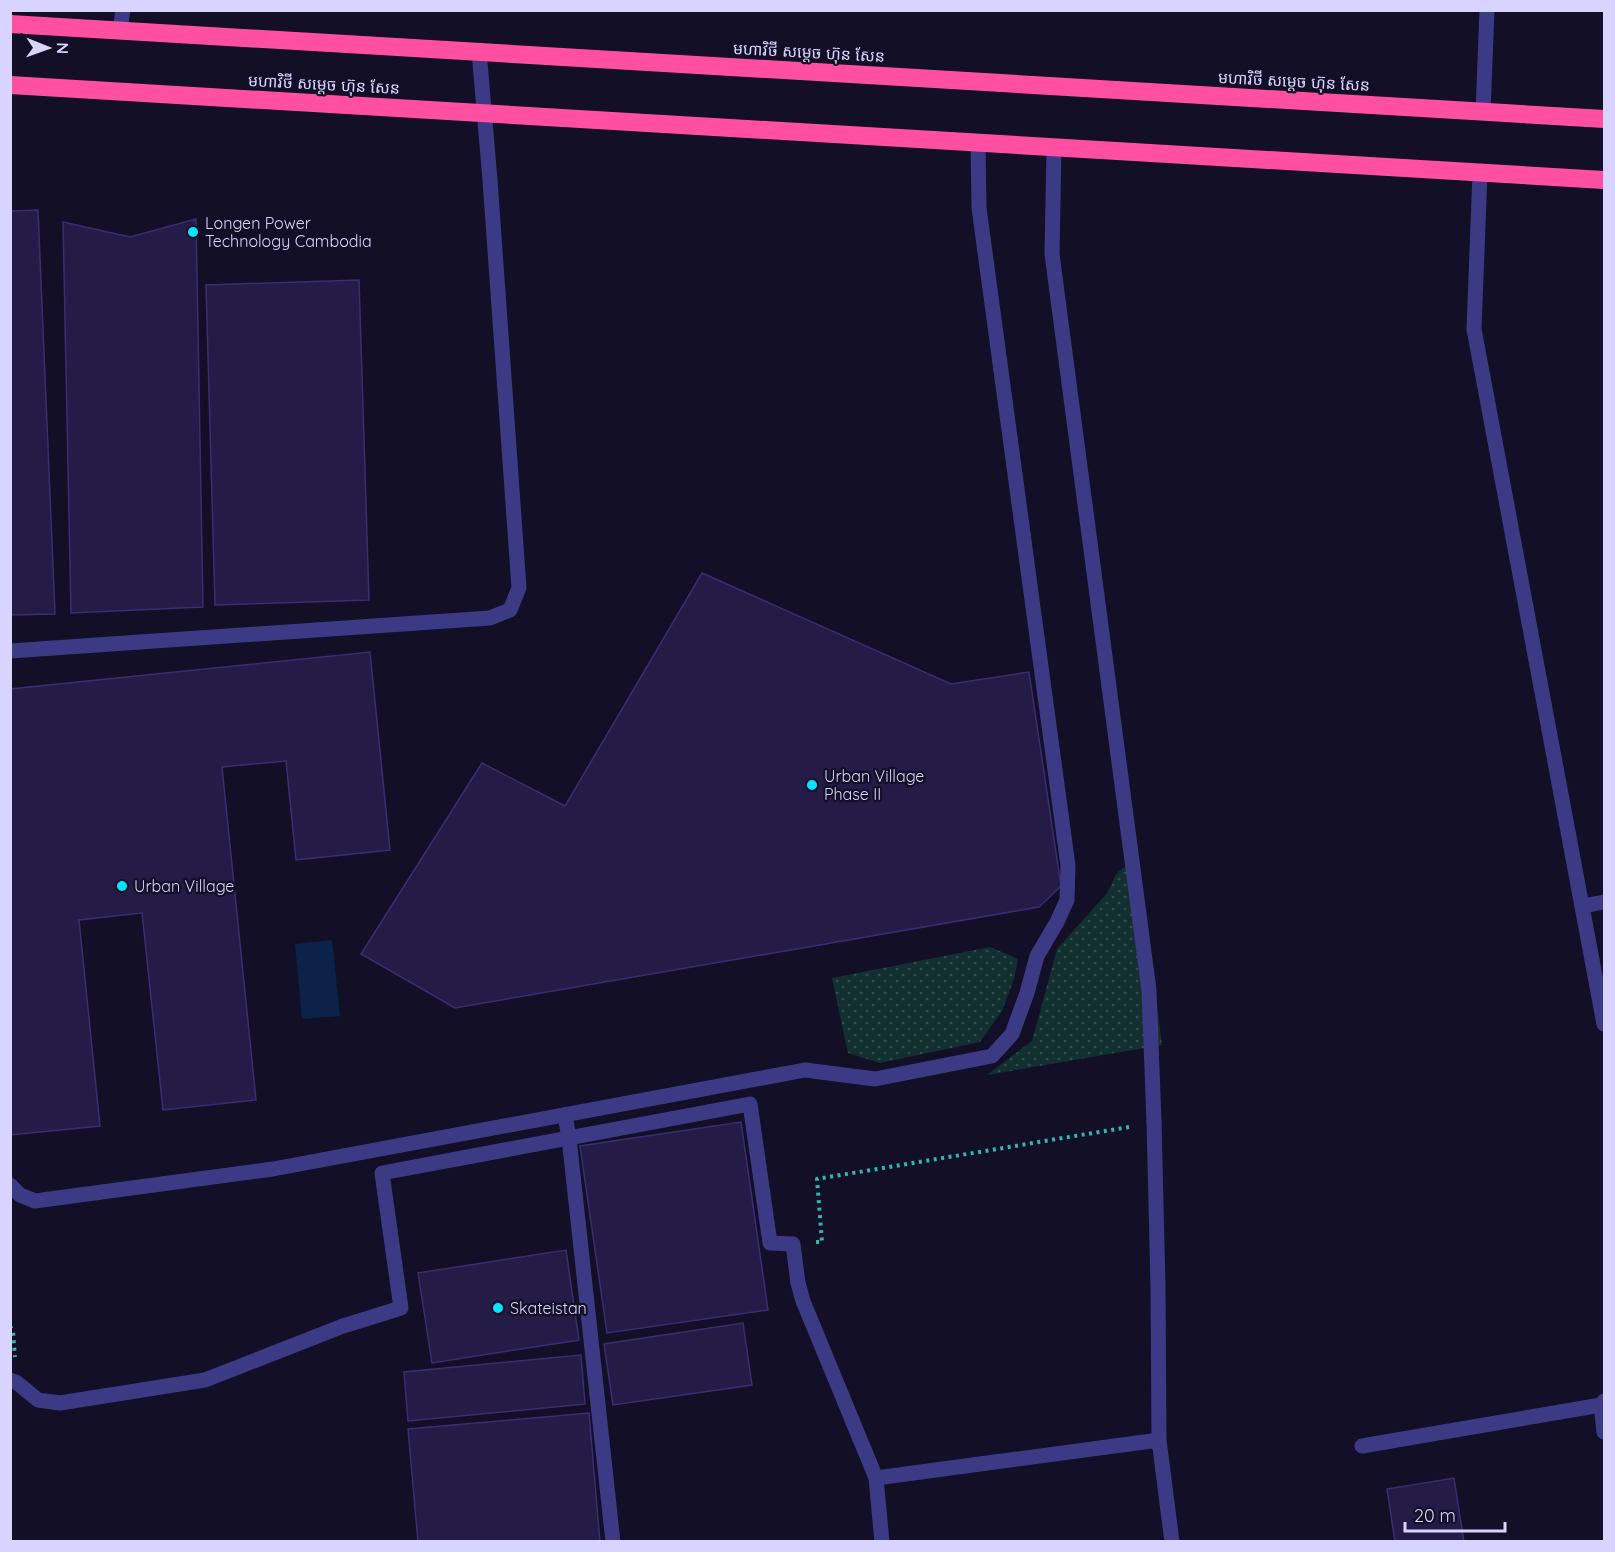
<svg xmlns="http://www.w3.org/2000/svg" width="1615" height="1552" viewBox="0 0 1615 1552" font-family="Quicksand,'Noto Sans Khmer',sans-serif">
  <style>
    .grass { fill: url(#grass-dots) }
    .water { fill: #0c2248 }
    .building { fill: #241b47; stroke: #3b2d73; stroke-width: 1.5 }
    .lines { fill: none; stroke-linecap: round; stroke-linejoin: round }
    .path { stroke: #2fb8b0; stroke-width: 4; stroke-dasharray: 3 4.5; stroke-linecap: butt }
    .lane { stroke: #3d3a85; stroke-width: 15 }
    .street { stroke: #3d3a85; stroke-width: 15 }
    .highway { stroke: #ff4fa3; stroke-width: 18 }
    .poi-dot { fill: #00e5ff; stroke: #130f26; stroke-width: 2 }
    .labels { text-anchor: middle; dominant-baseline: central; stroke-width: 4.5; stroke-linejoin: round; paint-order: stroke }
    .street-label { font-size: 16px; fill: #d9d4ff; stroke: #130f26 }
    .poi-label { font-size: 16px; fill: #d9d4ff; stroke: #130f26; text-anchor: start }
  </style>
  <defs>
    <pattern id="grass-dots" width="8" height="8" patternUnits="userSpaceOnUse" patternTransform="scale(1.5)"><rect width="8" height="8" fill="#12302f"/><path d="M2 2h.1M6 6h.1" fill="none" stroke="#344d4e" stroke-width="1.8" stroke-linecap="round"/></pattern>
  </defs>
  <rect width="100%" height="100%" fill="#130f26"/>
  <path class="grass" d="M 1138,855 L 1162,1045 L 987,1075 L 1032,1041 L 1057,949 L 1108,892 L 1116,874 Z
    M 990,947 L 1018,959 L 1014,979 L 1002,1011 L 980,1042 L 880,1063 L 848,1053 L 832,978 Z"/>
  <path class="water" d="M 332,940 L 340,1016 L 302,1019 L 295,944 Z"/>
  <path class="building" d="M 38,210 L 55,614 L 10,615 L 10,211 Z
    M 196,219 L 203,607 L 71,613 L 63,222 L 130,237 Z
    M 359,280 L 369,600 L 215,605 L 206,285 Z
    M 702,573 L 951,684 L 1029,672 L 1061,886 L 1039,907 L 455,1008 L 361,954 L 482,763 L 565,806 Z
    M 370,652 L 390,850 L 296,860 L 286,761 L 222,767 L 256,1100 L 163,1110 L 142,913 L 79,920 L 100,1126 L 10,1135 L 10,689 Z
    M 741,1122 L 768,1310 L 607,1333 L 580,1146 Z
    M 566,1250 L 579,1340 L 432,1363 L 418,1273 Z
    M 743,1323 L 752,1385 L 613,1405 L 604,1344 Z
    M 581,1355 L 585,1404 L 408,1421 L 404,1372 Z
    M 589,1413 L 600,1542 L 418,1542 L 408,1429 Z
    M 1454,1478 L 1464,1542 L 1395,1542 L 1387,1489 Z"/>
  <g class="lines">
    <path class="path" d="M 816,1242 L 822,1242 L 817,1179 L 1129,1127
      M 10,1326 L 13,1332 L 15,1357"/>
    <path class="lane" d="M 120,30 L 123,10
      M 1483,112 L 1487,10
      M 1480,173 L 1474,329 L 1604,1024
      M 10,651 L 490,618 L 510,610 L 519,588 L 490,180 L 479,51
      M 1583,906 L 1604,902
      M 1154,1122 L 1158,1286 L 1159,1440 L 1172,1542
      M 10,1185 L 20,1195 L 35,1201 L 273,1169 L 805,1070 L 875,1079 L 992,1056 L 1012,1034 L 1027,993 L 1037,956 L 1057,922 L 1067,900 L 1068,866 L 979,208 L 978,142
      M 10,1380 L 16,1382 L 38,1400 L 60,1403 L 205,1380 L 343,1326 L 401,1308 L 382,1173 L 750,1104 L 770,1243 L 793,1244 L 798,1283 L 803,1301 L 876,1478 L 1159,1440
      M 1601,1405 L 1604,1432
      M 1362,1446 L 1601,1405 L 1604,1401
      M 876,1478 L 882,1542"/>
    <path class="street" d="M 1054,147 L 1052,254 L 1149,990 L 1154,1122
      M 565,1115 L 569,1138 L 613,1542"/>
    <path class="highway" d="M 10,24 L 1604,119
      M 10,85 L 1604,180"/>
  </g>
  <g class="poi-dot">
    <circle cx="193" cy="232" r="6"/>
    <circle cx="812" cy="785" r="6"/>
    <circle cx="122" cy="886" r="6"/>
    <circle cx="498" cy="1308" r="6"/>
  </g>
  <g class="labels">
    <g class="street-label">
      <text transform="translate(809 52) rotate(3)">មហាវិថី សម្តេច ហ៊ុន សែន</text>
      <text transform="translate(1294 81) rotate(3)">មហាវិថី សម្តេច ហ៊ុន សែន</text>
      <text transform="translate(324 84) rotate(3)">មហាវិថី សម្តេច ហ៊ុន សែន</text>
    </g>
    <g class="poi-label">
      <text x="205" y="223">Longen Power<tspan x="205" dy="18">Technology Cambodia</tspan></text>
      <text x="824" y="776">Urban Village<tspan x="824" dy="18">Phase II</tspan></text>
      <text x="134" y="886">Urban Village</text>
      <text x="510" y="1308">Skateistan</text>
    </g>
  </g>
  <rect width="1615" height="1552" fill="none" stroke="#d9d4ff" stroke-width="24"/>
  <g transform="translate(48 48) rotate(91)" stroke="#130f26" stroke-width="4.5" paint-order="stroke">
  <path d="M0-4.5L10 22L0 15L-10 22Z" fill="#d9d4ff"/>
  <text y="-9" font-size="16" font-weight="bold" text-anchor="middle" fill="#d9d4ff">N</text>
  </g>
  <path d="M1405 1522v9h100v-9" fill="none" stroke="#d9d4ff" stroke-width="3"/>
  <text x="1414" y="1522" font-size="18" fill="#d9d4ff" stroke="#130f26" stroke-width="4.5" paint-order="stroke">20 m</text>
</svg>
